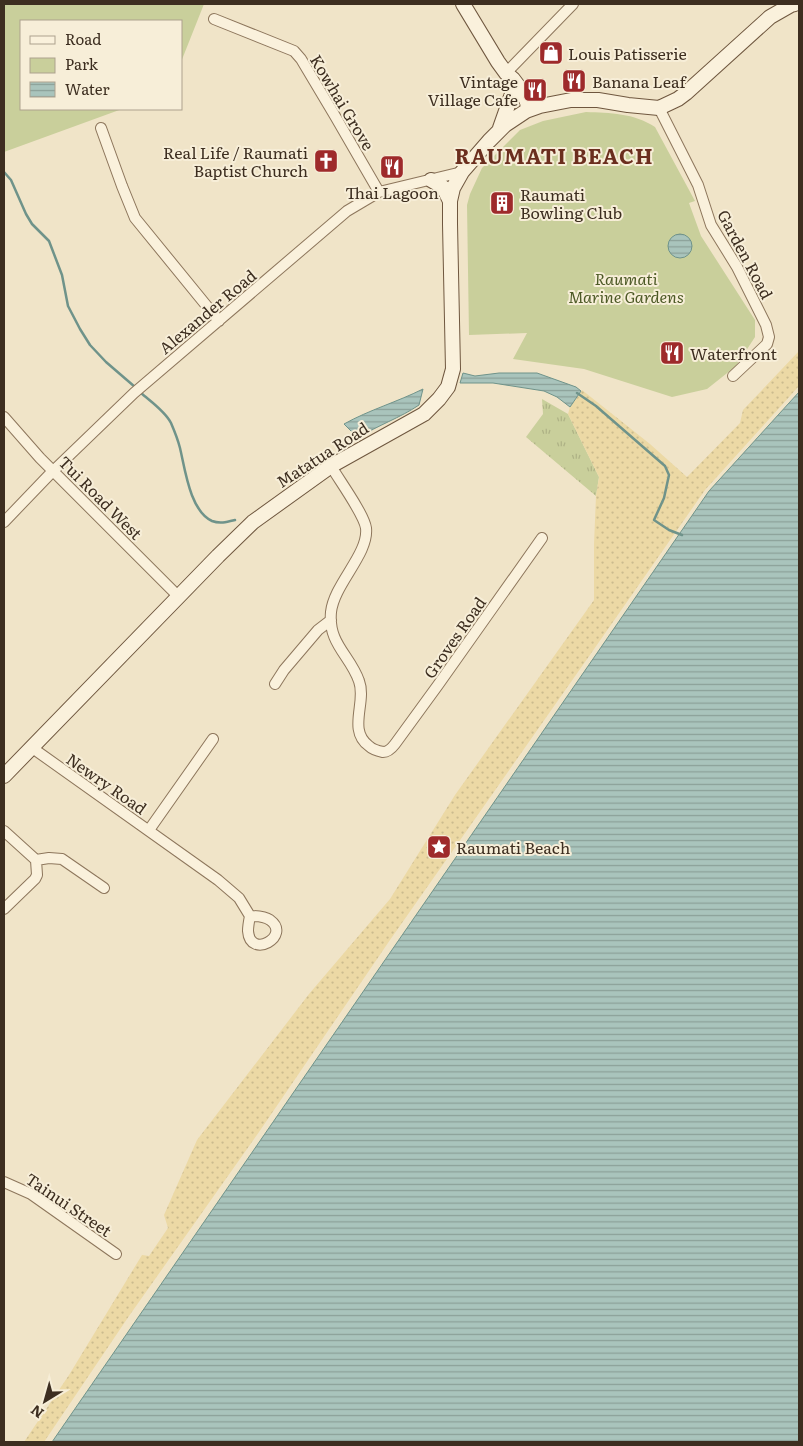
<svg xmlns="http://www.w3.org/2000/svg" width="803" height="1446" viewBox="0 0 803 1446" font-family="Literata,serif">
  <style>
    .grass { fill: url(#grass-tufts) }
    .sand { fill: url(#sand-dots) }
    .park { fill: #c9cf9b }
    .water { fill: url(#water-rules); stroke: #6f938a }
    .lines { fill: none; stroke-linecap: round; stroke-linejoin: round }
    .stream { stroke: #6f938a; stroke-width: 2.5 }
    .street-casing { stroke: #8d765c; stroke-width: 12 }
    .secondary-casing { stroke: #6f573f; stroke-width: 16 }
    .street { stroke: #faf1dc; stroke-width: 10 }
    .secondary { stroke: #faf1dc; stroke-width: 14 }
    .labels { text-anchor: middle; dominant-baseline: central; stroke-width: 4; stroke-linejoin: round; paint-order: stroke }
    .poi-label { font-size: 16px; fill: #3d2e20; stroke: #f7eed8; text-anchor: start }
    .street-label { font-size: 16px; fill: #3d2e20; stroke: #f7eed8 }
    .park-label { font-size: 16px; font-style: italic; fill: #4d5a26; stroke: #f7eed8 }
    .district-label { font-size: 21px; font-weight: bold; letter-spacing: 1px; fill: #6b2e1e; stroke: #f7eed8 }
  </style>
  <defs>
    <pattern id="grass-tufts" width="24" height="20" patternUnits="userSpaceOnUse" patternTransform="scale(1.25)"><rect width="24" height="20" fill="#c9cf9b"/><path d="M3 7l-1-3M5 7V3M7 7l1-3M15 17l-1-3M17 17v-4M19 17l1-3" fill="none" stroke="#aeb285"/></pattern>
    <pattern id="sand-dots" width="8" height="8" patternUnits="userSpaceOnUse" patternTransform="scale(1.25)"><rect width="8" height="8" fill="#ecd9a5"/><path d="M2 2h.1M6 6h.1" fill="none" stroke="#cbbb8e" stroke-width="1.8" stroke-linecap="round"/></pattern>
    <pattern id="water-rules" width="6" height="5" patternUnits="userSpaceOnUse" patternTransform="scale(1.25)"><rect width="6" height="5" fill="#a9c4bc"/><path d="M0 2.5h6" fill="none" stroke="#8ba098"/></pattern>
  </defs>
  <rect width="100%" height="100%" fill="#f0e4c8"/>
  <path class="grass" d="M 542,399 L 568,414 L 599,477 L 596,496 L 526,437 L 543,414 Z"/>
  <path class="sand" d="M 799,351 L 799,386 L 705,490 L 592,652 L 390,940 L 259,1132 L 129,1316 L 44,1442 L 24,1442 L 69,1375 L 142,1255 L 149,1256 L 168,1228 L 164,1215 L 197,1140 L 309,994 L 390,899 L 455,795 L 594,600 L 594,544 L 596,496 L 599,477 L 568,414 L 570,407 L 582,390 L 650,444 L 687,477 L 740,423 L 743,410 Z"/>
  <path class="park" d="M 4,4 L 204,4 L 181,62 L 181,21 L 21,21 L 21,109 L 122,109 L 4,152 Z
    M 586,112 C 610,113 634,113 655,127 L 695,201 L 689,203 L 701,236 L 755,320 L 755,337 L 736,366 L 707,389 L 672,397 L 584,369 L 513,359 L 527,333 L 469,335 L 467,205 L 470,194 L 482,168 L 520,130 L 543,121 Z"/>
  <path class="water" d="M668 246a12 12 0 1 1 24 0a12 12 0 1 1-24 0Z
    M 463,373 L 475,376 L 499,373 L 537,373 L 576,387 L 581,391 L 570,407 L 557,397 L 544,391 L 493,383 L 460,383 Z
    M 423,389 L 419,405 C 400,418 378,425 358,438 L 344,424 C 369,410 397,402 423,389 Z
    M 799,392 L 799,1442 L 52,1442 L 709,491 Z"/>
  <g class="lines">
    <path class="stream" d="M 4,172 L 11,180 L 26,214 L 32,224 L 49,241 L 62,275 L 68,306 L 80,329 L 90,345 L 106,362 L 135,387
      M 141,393 C 150,401 165,411 171,423 C 174,430 178,440 180,448 C 185,469 190,511 212,521 C 220,524 227,522 235,520
      M 577,393 L 596,406 L 665,466 L 669,475 L 664,498 L 654,520 L 669,530 L 682,535"/>
    <defs>
      <path id="street" d="M 214,19 L 294,51 L 301,59 L 335,116 L 379,192
        M 506,73 L 573,4
        M 659,108 L 698,185 L 711,225 L 737,267 L 766,325 L 769,337 L 767,344 L 733,376
        M 101,128 L 122,186 L 135,218 L 219,321
        M 4,417 L 40,458 L 179,597
        M 331,466 C 339,480 364,514 366,528 C 369,554 334,584 331,612 C 328,644 350,655 359,681 C 367,702 347,730 369,746 C 372,749 378,751 383,752 C 388,752 392,748 395,744 L 438,685 L 542,538
        M 4,522 L 51,473 L 134,393 L 347,211 L 379,192 L 462,172
        M 275,684 L 284,670 L 318,630 L 331,620
        M 31,747 L 218,880 L 239,898 L 250,916 C 249,921 248,926 248,931 C 250,960 292,936 270,920 C 264,916 256,916 250,916
        M 149,830 L 213,739
        M 4,831 L 36,860 L 37,875 L 35,879 L 4,909
        M 36,860 L 49,858 L 62,859 L 104,888
        M 4,1182 L 31,1194 L 116,1254"/>
      <path id="secondary" d="M 463,4 L 498,62 L 506,73 L 513,79 L 522,91 L 527,102 L 528,108 L 526,111
        M 500,128 L 512,94
        M 431,180 L 443,187 L 450,201
        M 4,776 L 218,556 L 253,522 L 331,466 L 424,414 L 439,399 L 448,387 L 453,369 L 450,224 L 450,201 L 453,188 L 462,172 L 489,141 L 505,125 L 526,111 L 540,106 L 571,100 L 598,100 L 628,105 L 659,108 L 678,99 L 686,93 L 770,17 L 791,5 L 795,4"/>
    </defs>
    <use href="#street" class="street-casing"/>
    <use href="#secondary" class="secondary-casing"/>
    <use href="#street" class="street"/>
    <use href="#secondary" class="secondary"/>
  </g>
  <defs>
    <symbol id="shop-square" viewBox="-11 -11 22 22"><rect x="-9" y="-9" width="18" height="18" rx="4" fill="#9e2a2b" stroke="#f7eed8"/><path d="M-5-2.5h2.3a2.7 3.5 0 0 1 5.4 0H5L5.5 6h-11ZM-1.5-2.5h3a1.5 2.3 0 0 0-3 0Z" fill="#fff"/></symbol>
    <symbol id="restaurant-square" viewBox="-11 -11 22 22"><rect x="-9" y="-9" width="18" height="18" rx="4" fill="#9e2a2b" stroke="#f7eed8"/><path d="M-5-6h1v4h1v-4h1v4h1v-4h1v5L-1.5 .5V6h-2V.5L-5-1ZM5-6V6H3V1.5H1.5Q1.5-4 5-6Z" fill="#fff"/></symbol>
    <symbol id="church-square" viewBox="-11 -11 22 22"><rect x="-9" y="-9" width="18" height="18" rx="4" fill="#9e2a2b" stroke="#f7eed8"/><path d="M-1.2-6h2.4v3.5h3.3v2.4h-3.3V6h-2.4V-.1h-3.3v-2.4h3.3Z" fill="#fff"/></symbol>
    <symbol id="building-square" viewBox="-11 -11 22 22"><rect x="-9" y="-9" width="18" height="18" rx="4" fill="#9e2a2b" stroke="#f7eed8"/><path d="M-4-6H4V6H1V3H-1V6H-4ZM-2.5-4.3h1.7v1.8h-1.7ZM.8-4.3h1.7v1.8H.8ZM-2.5-1h1.7V.8h-1.7ZM.8-1h1.7V.8H.8Z" fill="#fff"/></symbol>
    <symbol id="sight-square" viewBox="-11 -11 22 22"><rect x="-9" y="-9" width="18" height="18" rx="4" fill="#9e2a2b" stroke="#f7eed8"/><path d="M0-6L1.8-2.2L6-1.7L2.9 1.2L3.7 5.4L0 3.3L-3.7 5.4L-2.9 1.2L-6-1.7L-1.8-2.2Z" fill="#fff"/></symbol>
  </defs>
  <g fill-rule="evenodd">
    <use href="#shop-square" x="537" y="39" width="28" height="28"/>
    <use href="#restaurant-square" x="560" y="67" width="28" height="28"/>
    <use href="#restaurant-square" x="521" y="76" width="28" height="28"/>
    <use href="#church-square" x="312" y="147" width="28" height="28"/>
    <use href="#restaurant-square" x="378" y="153" width="28" height="28"/>
    <use href="#building-square" x="488" y="189" width="28" height="28"/>
    <use href="#restaurant-square" x="658" y="339" width="28" height="28"/>
    <use href="#sight-square" x="425" y="833" width="28" height="28"/>
  </g>
  <g class="labels">
    <g class="poi-label">
      <text x="568" y="53">Louis Patisserie</text>
      <text x="518" y="81" text-anchor="end">Vintage<tspan x="518" dy="18">Village Cafe</tspan></text>
      <text x="592" y="81">Banana Leaf</text>
      <text x="308" y="152" text-anchor="end">Real Life / Raumati<tspan x="308" dy="18">Baptist Church</tspan></text>
      <text x="392" y="192" text-anchor="middle">Thai Lagoon</text>
      <text x="520" y="194">Raumati<tspan x="520" dy="18">Bowling Club</tspan></text>
      <text x="690" y="353">Waterfront</text>
      <text x="456" y="847">Raumati Beach</text>
    </g>
    <g class="street-label">
      <text transform="translate(343 102) rotate(59)">Kowhai Grove</text>
      <text transform="translate(746 254) rotate(62)">Garden Road</text>
      <text transform="translate(207 311) rotate(-40)">Alexander Road</text>
      <text transform="translate(322 454) rotate(-33)">Matatua Road</text>
      <text transform="translate(101 497) rotate(45)">Tui Road West</text>
      <text transform="translate(454 637) rotate(-55)">Groves Road</text>
      <text transform="translate(107 783) rotate(35)">Newry Road</text>
      <text transform="translate(69 1204) rotate(34)">Tainui Street</text>
    </g>
    <g class="park-label">
      <text x="626" y="278">Raumati<tspan x="626" dy="18">Marine Gardens</tspan></text>
    </g>
    <g class="district-label">
      <text x="554" y="154">RAUMATI BEACH</text>
    </g>
  </g>
  <rect width="803" height="1446" fill="none" stroke="#3d2e20" stroke-width="10"/>
  <rect x="20" y="20" width="162" height="90" fill="#f7eed8" stroke="#ada18e"/>
  <rect x="30" y="36" width="25" height="8" fill="#faf1dc" stroke="#ada18e"/>
  <text x="65" y="45" font-size="15" fill="#3d2e20">Road</text>
  <rect x="30" y="58" width="25" height="15" fill="#c9cf9b" stroke="#ada18e"/>
  <text x="65" y="70" font-size="15" fill="#3d2e20">Park</text>
  <rect x="30" y="82" width="25" height="15" fill="url(#water-rules)" stroke="#ada18e"/>
  <text x="65" y="95" font-size="15" fill="#3d2e20">Water</text>
  <g transform="translate(45 1401) rotate(217)" stroke="#f7eed8" stroke-width="4" paint-order="stroke">
  <path d="M0-4L9 19L0 12L-9 19Z" fill="#3d2e20"/>
  <text y="-8" font-size="14" font-weight="bold" text-anchor="middle" fill="#3d2e20">N</text>
  </g>
</svg>
